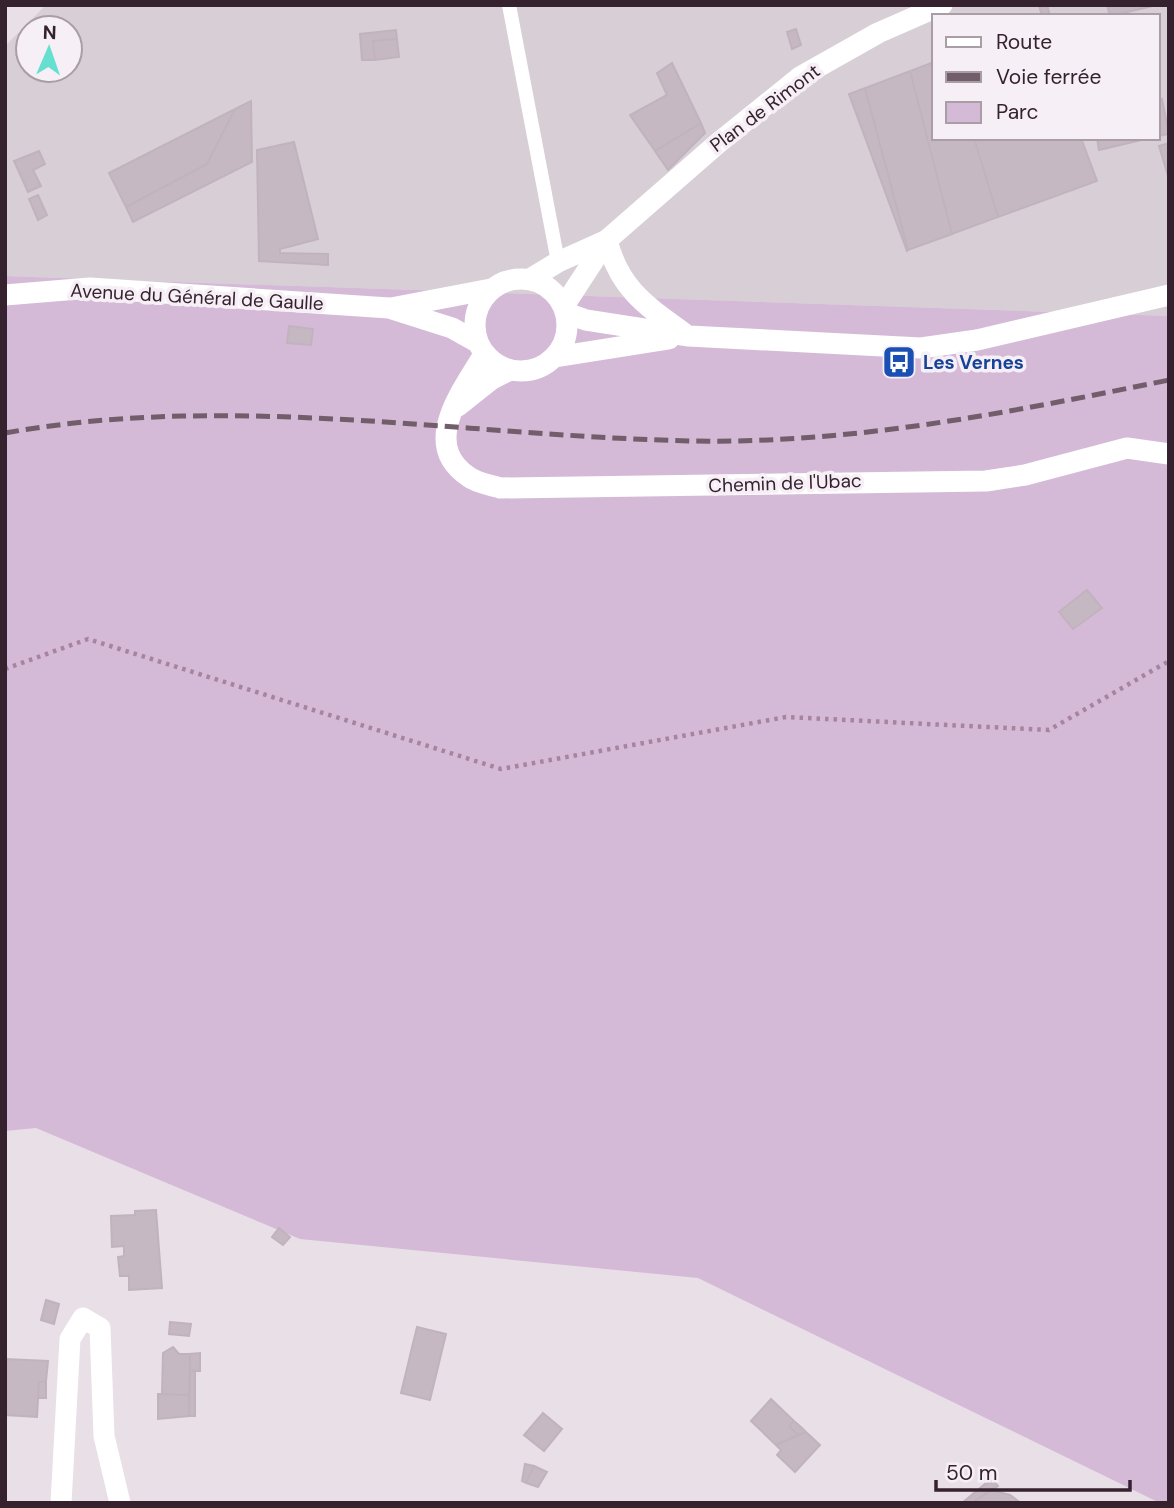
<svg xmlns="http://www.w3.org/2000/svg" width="1174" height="1508" viewBox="0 0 1174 1508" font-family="'DM Sans',sans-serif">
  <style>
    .built { fill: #d8ced6; fill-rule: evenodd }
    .green { fill: #d4bad7 }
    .building { fill: #c6b8c3; stroke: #c1b3be; stroke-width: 2 }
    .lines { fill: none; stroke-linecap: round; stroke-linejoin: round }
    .path { stroke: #a8839d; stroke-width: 4.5; stroke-dasharray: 3.5 5; stroke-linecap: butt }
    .lane { stroke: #fff; stroke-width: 14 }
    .street { stroke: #fff; stroke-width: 21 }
    .secondary { stroke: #fff; stroke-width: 21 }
    .rail { stroke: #725d6b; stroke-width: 5; stroke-dasharray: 14 7; stroke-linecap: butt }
    .labels { text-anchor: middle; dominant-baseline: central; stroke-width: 7; stroke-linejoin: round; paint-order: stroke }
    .street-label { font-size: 19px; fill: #36222f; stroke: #f6eff5 }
    .transit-label { font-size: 19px; font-weight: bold; fill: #164399; stroke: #f6eff5; text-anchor: start }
  </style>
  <rect width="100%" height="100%" fill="#e8dfe7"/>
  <path class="built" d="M 46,5 L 1169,5 L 1169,316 L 5,276 L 5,46 ZM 934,16 L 1158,16 L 1158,138 L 934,138 ZM 28,28 L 70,28 L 70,70 L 28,70 Z"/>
  <path class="green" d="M 5,276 L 1169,316 L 1169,1503 L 1160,1503 L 698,1278 L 300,1239 L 36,1128 L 5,1131 Z"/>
  <path class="building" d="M 1039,5 L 1047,5 L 1050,16 L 1042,16 Z
    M 1107,5 L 1157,5 L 1110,16 Z
    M 796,29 L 801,45 L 792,49 L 787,32 Z
    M 396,30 L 397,39 L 373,41 L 375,60 L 362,60 L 360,34 Z
    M 397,39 L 399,57 L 375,60 L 373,41 Z
    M 934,62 L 934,138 L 974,138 L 998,217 L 952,234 L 910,71 Z
    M 672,63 L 701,123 L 655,151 L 630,115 L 667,95 L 657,73 Z
    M 910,71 L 952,234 L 908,250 L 865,88 Z
    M 865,88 L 908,250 L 907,251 L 849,94 Z
    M 1162,99 L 1169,134 L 1158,136 L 1158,100 Z
    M 251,101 L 252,162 L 133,222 L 126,207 L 207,164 L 235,109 Z
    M 235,109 L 207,164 L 126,207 L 109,173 Z
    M 701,123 L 705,133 L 668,170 L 655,151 Z
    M 974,138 L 1081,138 L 1097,181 L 998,217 Z
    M 1097,138 L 1150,138 L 1099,150 Z
    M 294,142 L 318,239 L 280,249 L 280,253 L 328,254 L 328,265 L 259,261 L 257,150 Z
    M 1169,143 L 1169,179 L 1159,146 Z
    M 39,151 L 45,164 L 33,170 L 41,186 L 28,192 L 14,161 Z
    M 38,195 L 47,215 L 38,220 L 29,199 Z
    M 289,326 L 313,329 L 311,345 L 287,343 Z
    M 1087,590 L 1102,608 L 1073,629 L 1059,612 Z
    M 156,1210 L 162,1288 L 129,1290 L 129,1276 L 120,1276 L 118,1257 L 124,1256 L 124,1246 L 112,1247 L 111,1216 L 135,1215 L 135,1211 Z
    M 279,1228 L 290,1237 L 283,1245 L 272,1237 Z
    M 46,1300 L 59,1304 L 54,1324 L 41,1320 Z
    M 170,1322 L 191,1324 L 189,1336 L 169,1334 Z
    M 417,1327 L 446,1334 L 430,1400 L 401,1393 Z
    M 173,1347 L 179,1354 L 190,1354 L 189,1395 L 162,1394 L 163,1353 Z
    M 200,1353 L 200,1371 L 190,1370 L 190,1354 Z
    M 5,1359 L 48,1361 L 46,1381 L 39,1382 L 37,1417 L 5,1415 Z
    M 190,1370 L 195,1371 L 195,1416 L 189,1416 Z
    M 46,1381 L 46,1398 L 38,1398 L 39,1382 Z
    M 158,1394 L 189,1395 L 189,1416 L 158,1419 Z
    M 771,1399 L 794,1421 L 789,1426 L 798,1435 L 776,1445 L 751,1421 Z
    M 543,1413 L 562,1429 L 544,1451 L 524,1435 Z
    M 794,1421 L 802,1428 L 806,1432 L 798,1435 L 789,1426 Z
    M 806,1432 L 820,1445 L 795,1472 L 777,1455 L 781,1450 L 776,1445 Z
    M 525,1464 L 534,1466 L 526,1483 L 522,1481 Z
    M 534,1466 L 547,1472 L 538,1487 L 526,1483 Z
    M 994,1481 L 998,1486 L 972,1503 L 962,1503 L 985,1484 Z
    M 991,1490 L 1010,1495 L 1021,1503 L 972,1503 Z"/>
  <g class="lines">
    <path class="path" d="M 5,669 L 88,639 L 501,769 L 786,717 L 1049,730 L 1169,661"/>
    <path class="lane" d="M 509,5 L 558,262"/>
    <path class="street" d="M 530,279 L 558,262 L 607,240
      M 564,306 L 607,240 L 717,144 L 800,77 L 878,33 L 942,5
      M 484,354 C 463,390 419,444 469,477 C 477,483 491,485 500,488 L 986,481 L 1025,475 L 1127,448 L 1169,454
      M 458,406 L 492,379 L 510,370
      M 61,1503 L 70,1339 L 83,1318 L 100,1328 L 104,1436 L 120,1503"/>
    <path class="secondary" d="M 607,240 C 619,288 645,305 684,333
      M475 325a46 46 0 1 1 92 0a46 46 0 1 1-92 0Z
      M 5,295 L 90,288 L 389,308 L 452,328 L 477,342
      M 391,308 L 491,289
      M 566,313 L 586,320 L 689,336 L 921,348 L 977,340 L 1169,295
      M 555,357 L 669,339"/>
    <path class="rail" d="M 5,433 C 233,392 463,436 692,441 C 854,444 1011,412 1169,380"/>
  </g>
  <defs>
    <symbol id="bus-square" viewBox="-11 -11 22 22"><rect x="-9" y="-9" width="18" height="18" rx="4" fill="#1a4fb4" stroke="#f6eff5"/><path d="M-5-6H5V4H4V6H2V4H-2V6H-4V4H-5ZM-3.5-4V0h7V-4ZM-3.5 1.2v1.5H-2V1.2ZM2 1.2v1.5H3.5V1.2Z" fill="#fff"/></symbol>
  </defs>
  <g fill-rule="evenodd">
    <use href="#bus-square" x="880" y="343" width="38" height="38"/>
  </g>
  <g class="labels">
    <g class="street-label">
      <text transform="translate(765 108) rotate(-37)">Plan de Rimont</text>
      <text transform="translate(197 297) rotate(3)">Avenue du Général de Gaulle</text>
      <text transform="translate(785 483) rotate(-2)">Chemin de l'Ubac</text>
    </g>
    <g class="transit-label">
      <text x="923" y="362">Les Vernes</text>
    </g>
  </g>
  <rect width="1174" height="1508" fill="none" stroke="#36222f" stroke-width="14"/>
  <rect x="932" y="14" width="228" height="126" fill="#f6eff5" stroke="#a99da6" stroke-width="2"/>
  <rect x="946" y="37" width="35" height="10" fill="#ffffff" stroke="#a99da6" stroke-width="2"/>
  <text x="996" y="49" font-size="21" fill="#36222f">Route</text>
  <rect x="946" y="72" width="35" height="10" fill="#725d6b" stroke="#a99da6" stroke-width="2"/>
  <text x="996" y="84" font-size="21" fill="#36222f">Voie ferrée</text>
  <rect x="946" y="102" width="35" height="21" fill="#d4bad7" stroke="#a99da6" stroke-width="2"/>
  <text x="996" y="119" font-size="21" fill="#36222f">Parc</text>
  <g transform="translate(49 49) rotate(2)"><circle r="33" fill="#f6eff5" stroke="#a99da6" stroke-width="2"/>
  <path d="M0-5L12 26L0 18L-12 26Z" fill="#65e0d0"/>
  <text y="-10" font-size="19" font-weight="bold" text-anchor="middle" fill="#36222f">N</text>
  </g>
  <path d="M936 1480v10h194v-10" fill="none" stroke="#36222f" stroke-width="3.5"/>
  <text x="946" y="1480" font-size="21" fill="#36222f" stroke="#f6eff5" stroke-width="5" paint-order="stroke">50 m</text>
</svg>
